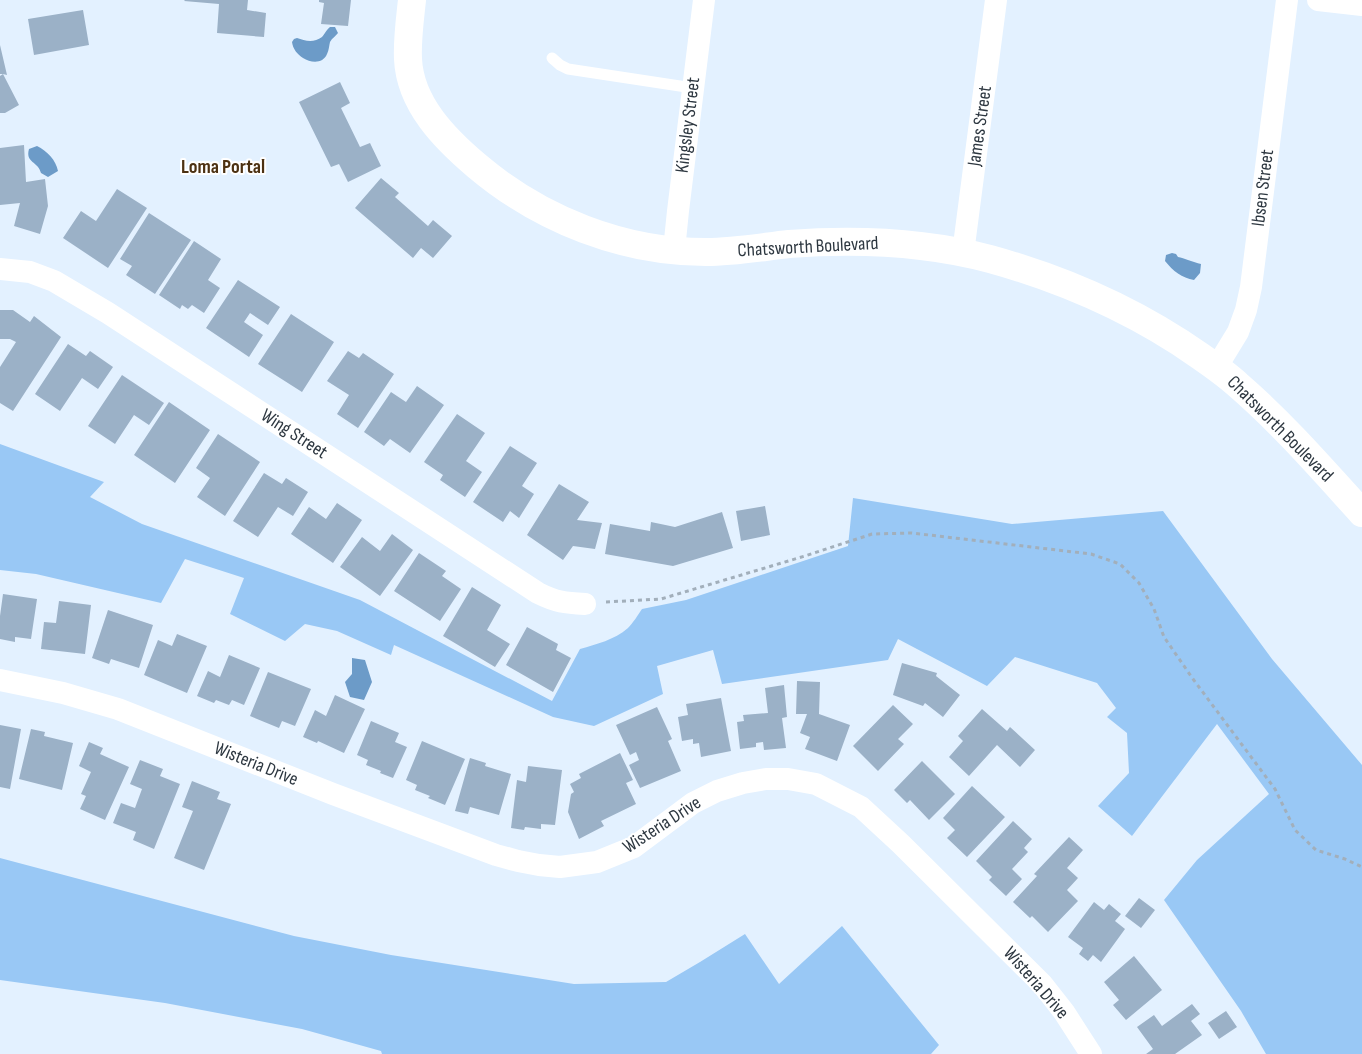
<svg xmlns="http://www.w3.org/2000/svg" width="1362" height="1054" viewBox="0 0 1362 1054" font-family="'Sofia Sans Condensed',sans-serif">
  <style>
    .green { fill: #99c8f5 }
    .water { fill: #6c9bc8 }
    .building { fill: #9bb1c7 }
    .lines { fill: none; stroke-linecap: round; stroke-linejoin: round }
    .path { stroke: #a2afbb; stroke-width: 3; stroke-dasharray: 4 4; stroke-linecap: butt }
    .service { stroke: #fff; stroke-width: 11 }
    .minor { stroke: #fff; stroke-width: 22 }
    .secondary { stroke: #fff; stroke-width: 28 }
    .labels { text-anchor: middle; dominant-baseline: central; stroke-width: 4; stroke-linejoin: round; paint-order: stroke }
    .street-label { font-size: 19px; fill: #2d3740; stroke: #fff }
    .neighbourhood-label { font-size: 20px; font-weight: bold; fill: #4c3112; stroke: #fff }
  </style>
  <rect width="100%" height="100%" fill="#e3f1ff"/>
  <path class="green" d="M 0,444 L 104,482 L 90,497 L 142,524 L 360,600 L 552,701 L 580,649 C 597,644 614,640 628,628 C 633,623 638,615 642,609 L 686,600 L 848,546 L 853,498 L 1012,524 L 1163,511 L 1272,659 L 1362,765 L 1362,1054 L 1266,1054 L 1241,1011 L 1164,900 L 1197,860 L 1269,794 L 1217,724 L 1132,836 L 1098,806 L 1129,773 L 1127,733 L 1107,717 L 1116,708 L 1097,683 L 1015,657 L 987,686 L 898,639 L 888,660 L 722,684 L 713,650 L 657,666 L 663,694 L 594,726 L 553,717 L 394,645 L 391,655 L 337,631 L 305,624 L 285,641 L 230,614 L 244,578 L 185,559 L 161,603 L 36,574 L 0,570 Z
    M 0,858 L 294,936 L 391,955 L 574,984 L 666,982 L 700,962 L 745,934 L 779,984 L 842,926 L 939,1045 L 931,1054 L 382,1054 L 381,1051 L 302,1029 L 165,1003 L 0,980 Z"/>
  <path class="water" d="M 330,27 L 335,27 L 338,33 C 336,36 332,38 330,42 C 329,46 329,50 327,54 C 323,64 311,63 303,58 C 297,54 293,49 292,42 L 294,39 L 297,38 C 305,41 314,43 322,37 C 325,34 326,30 330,27 Z
    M 37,146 C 47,151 56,160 58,171 L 48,177 L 41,173 C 38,161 25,163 29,149 Z
    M 1172,253 L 1176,254 L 1178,257 C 1184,258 1193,262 1201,264 L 1200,273 L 1194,280 C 1182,278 1173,271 1165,261 L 1166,255 Z
    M 352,658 L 365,660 L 372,682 L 364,700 L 350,697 L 345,682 L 352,674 Z"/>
  <path class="building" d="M 185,0 L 248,0 L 247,10 L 266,13 L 264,37 L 217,33 L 219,4 L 184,1 Z
    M 319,0 L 351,0 L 348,26 L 321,24 L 324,3 L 319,2 Z
    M 83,10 L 89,45 L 34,55 L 28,19 Z
    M 0,45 L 7,75 L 3,74 L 19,105 L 5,113 L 0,113 L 0,76 L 3,74 L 0,74 Z
    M 340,82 L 350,103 L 341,108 L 360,147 L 370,143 L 381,166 L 348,182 L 339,164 L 331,167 L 299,102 Z
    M 24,145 L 26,182 L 45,179 L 48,206 L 40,234 L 14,226 L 20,203 L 0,205 L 0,148 Z
    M 381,178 L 399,193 L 395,197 L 428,226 L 433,220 L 452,236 L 433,258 L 421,248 L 413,258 L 355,208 Z
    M 117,189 L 147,208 L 108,268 L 63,238 L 81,211 L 96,221 Z
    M 149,213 L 191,240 L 155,294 L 126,275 L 132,266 L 120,259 Z
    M 194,241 L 221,259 L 208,280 L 220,288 L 204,313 L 192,305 L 188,309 L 182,305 L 180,309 L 159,295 Z
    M 238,280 L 280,307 L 268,325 L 250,313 L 244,322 L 263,335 L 249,357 L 206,328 Z
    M 0,310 L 13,310 L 30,322 L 34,316 L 61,337 L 13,411 L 0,403 L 0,367 L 16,342 L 10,339 L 0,339 Z
    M 291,314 L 334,342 L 302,392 L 258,364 Z
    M 68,344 L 86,356 L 90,351 L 113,367 L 98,389 L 82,378 L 60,411 L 35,394 Z
    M 348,351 L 359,358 L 363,353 L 394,374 L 358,428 L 337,414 L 349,395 L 327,381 Z
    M 122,375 L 164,403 L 149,425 L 134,415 L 115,444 L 88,426 Z
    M 417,386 L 444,405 L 410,453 L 390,439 L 384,446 L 364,432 L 391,392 L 406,402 Z
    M 169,402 L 210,430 L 175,483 L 134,455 Z
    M 457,414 L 485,433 L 466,461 L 482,472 L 465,497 L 440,480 L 443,475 L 424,462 Z
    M 218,434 L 260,462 L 225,516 L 197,497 L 210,478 L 196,468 Z
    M 510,446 L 537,463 L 522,486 L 534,494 L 519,518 L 510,511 L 503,522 L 473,502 Z
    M 264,473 L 282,484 L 286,478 L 308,492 L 293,516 L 278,507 L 258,537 L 233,521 Z
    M 559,484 L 589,502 L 577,520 L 602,523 L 595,549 L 573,546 L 563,560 L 527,535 Z
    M 337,503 L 362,520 L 333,563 L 291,534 L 309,507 L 326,519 Z
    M 765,506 L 770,535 L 741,541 L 736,511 Z
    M 722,512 L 733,548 L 673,566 L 605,554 L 610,524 L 650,531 L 651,522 L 675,527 Z
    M 392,534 L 413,550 L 380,596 L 340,567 L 362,537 L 380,551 Z
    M 419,553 L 446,571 L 442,576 L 461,589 L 440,621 L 394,591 Z
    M 472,587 L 501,605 L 487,630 L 510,644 L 495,667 L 443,636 Z
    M 3,594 L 37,599 L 31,639 L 15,637 L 15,642 L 0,639 L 0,616 Z
    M 59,601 L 91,605 L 85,654 L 41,649 L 44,622 L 56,623 Z
    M 108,610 L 153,625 L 139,668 L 111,659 L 109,664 L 92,658 Z
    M 527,627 L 558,644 L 556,650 L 571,658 L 553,692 L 506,665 Z
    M 177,634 L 207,646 L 187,693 L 144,675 L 158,640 L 172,646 Z
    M 229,655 L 260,668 L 244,705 L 232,700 L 229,705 L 216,700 L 214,703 L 197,696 L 208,671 L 220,677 Z
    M 902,663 L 937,673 L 936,676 L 960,695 L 943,717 L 925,703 L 923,706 L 893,695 Z
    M 268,672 L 311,689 L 295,726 L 282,721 L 279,728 L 250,716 Z
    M 797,681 L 820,682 L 819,714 L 850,725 L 837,761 L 805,749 L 810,737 L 800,733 L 807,714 L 796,714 Z
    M 784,685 L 787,717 L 782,718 L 786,748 L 764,750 L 763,742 L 756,743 L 756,747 L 740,749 L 737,722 L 744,721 L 743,715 L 768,713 L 765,688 Z
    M 335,695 L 365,709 L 344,753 L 318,741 L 317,743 L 303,737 L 315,710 L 326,716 Z
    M 721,698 L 731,751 L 701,757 L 699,743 L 693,744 L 693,739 L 682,741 L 678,717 L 688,715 L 686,704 Z
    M 893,705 L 913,724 L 898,739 L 904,744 L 878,771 L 853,746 Z
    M 657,707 L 672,739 L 668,741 L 681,771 L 640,788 L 629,765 L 639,760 L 636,752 L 630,755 L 616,725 Z
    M 982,709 L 1007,731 L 1010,727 L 1035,750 L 1020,767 L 997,745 L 969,776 L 949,757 L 963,741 L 958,736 Z
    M 371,721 L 399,733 L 395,742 L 407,747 L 393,778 L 380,773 L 381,771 L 366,765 L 368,760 L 357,755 Z
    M 0,725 L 21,729 L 10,789 L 0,787 Z
    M 31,729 L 45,732 L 44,736 L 73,743 L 62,790 L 19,779 Z
    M 422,741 L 465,759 L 445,805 L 428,798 L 430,796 L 415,790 L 417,785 L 406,780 Z
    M 89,742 L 103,748 L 100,754 L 129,767 L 105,820 L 80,809 L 86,796 L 81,794 L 91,772 L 79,766 Z
    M 620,753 L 633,780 L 626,783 L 636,804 L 601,821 L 604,826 L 579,839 L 568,812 L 571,794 L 574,792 L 570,784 L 581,778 L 579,774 Z
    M 470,758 L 486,763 L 485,766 L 511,774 L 499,815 L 470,807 L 468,814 L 455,811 Z
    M 140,760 L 163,769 L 160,776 L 180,784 L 154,849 L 133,840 L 136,832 L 113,823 L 121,803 L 135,808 L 142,789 L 130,784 Z
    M 922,761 L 955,794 L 929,820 L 910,800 L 907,803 L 894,790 Z
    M 528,766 L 562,770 L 555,825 L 541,824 L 541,829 L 525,827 L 524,830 L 511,828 L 517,780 L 526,782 Z
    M 192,781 L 220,792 L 217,799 L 231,804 L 204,870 L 174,858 L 193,811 L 182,807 Z
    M 972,786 L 1005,817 L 967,857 L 947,838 L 955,830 L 943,818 Z
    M 1013,821 L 1032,839 L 1024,848 L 1028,852 L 1012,869 L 1022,879 L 1006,896 L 989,880 L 992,877 L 976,861 Z
    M 1069,837 L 1083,850 L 1067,868 L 1078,878 L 1067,890 L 1078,901 L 1048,932 L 1032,916 L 1030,918 L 1013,902 L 1037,876 L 1034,874 Z
    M 1139,898 L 1155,910 L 1141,928 L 1125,916 Z
    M 1094,902 L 1104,910 L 1109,904 L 1121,914 L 1115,921 L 1125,929 L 1101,962 L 1093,955 L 1088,961 L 1079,954 L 1083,948 L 1068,937 Z
    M 1134,956 L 1162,990 L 1126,1020 L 1113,1005 L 1119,1000 L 1104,982 Z
    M 1192,1004 L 1200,1014 L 1191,1021 L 1202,1035 L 1175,1054 L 1146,1054 L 1153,1049 L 1137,1027 L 1154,1015 L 1162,1026 Z
    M 1226,1011 L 1237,1027 L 1219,1039 L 1208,1023 Z"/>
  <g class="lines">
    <path class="path" d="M 606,602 L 661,599 L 805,556 L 872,534 L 912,533 L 1091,554 L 1120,564 L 1139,583 L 1154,609 L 1164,637 L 1193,679 L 1275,789 L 1295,830 L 1316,850 L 1345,859 L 1362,867"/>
    <path class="service" d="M 552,58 L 560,65 L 568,69 L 693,88"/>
    <path class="minor" d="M 1318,0 L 1362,5
      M 674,250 L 678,211 L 704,0
      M 963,253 L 996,0
      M 0,269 L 30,272 L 54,281 L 108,313 L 538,593 C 556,602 565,603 585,604
      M 1216,368 L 1238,332 L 1246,310 L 1251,287 L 1287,0
      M 0,680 L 63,693 L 118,709 L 333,794 L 496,855 L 518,861 L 539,865 L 560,867 L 597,862 L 634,847 L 693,803 L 717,791 L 743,783 L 766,779 L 788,779 L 816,784 L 861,807 L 901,844 L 1042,984 L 1064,1012 L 1091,1054"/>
    <path class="secondary" d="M 412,0 C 410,19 407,40 408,59 C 410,104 445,139 477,166 C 541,220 623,252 706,252 C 734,252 762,247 789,244 C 856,239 926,242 990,259 C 1066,280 1136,311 1200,356 C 1213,365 1226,374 1238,385 C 1283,424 1322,469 1362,513"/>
  </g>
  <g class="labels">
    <g class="street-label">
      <text transform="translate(688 125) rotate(-83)">Kingsley Street</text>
      <text transform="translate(980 126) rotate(-82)">James Street</text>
      <text transform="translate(1263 188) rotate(-83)">Ibsen Street</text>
      <text transform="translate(808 247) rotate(-3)">Chatsworth Boulevard</text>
      <text transform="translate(1280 429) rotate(45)">Chatsworth Boulevard</text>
      <text transform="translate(294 434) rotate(33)">Wing Street</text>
      <text transform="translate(256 764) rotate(22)">Wisteria Drive</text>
      <text transform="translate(662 825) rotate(-33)">Wisteria Drive</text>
      <text transform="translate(1036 983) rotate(49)">Wisteria Drive</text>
    </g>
    <g class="neighbourhood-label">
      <text x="223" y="167">Loma Portal</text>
    </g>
  </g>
</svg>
